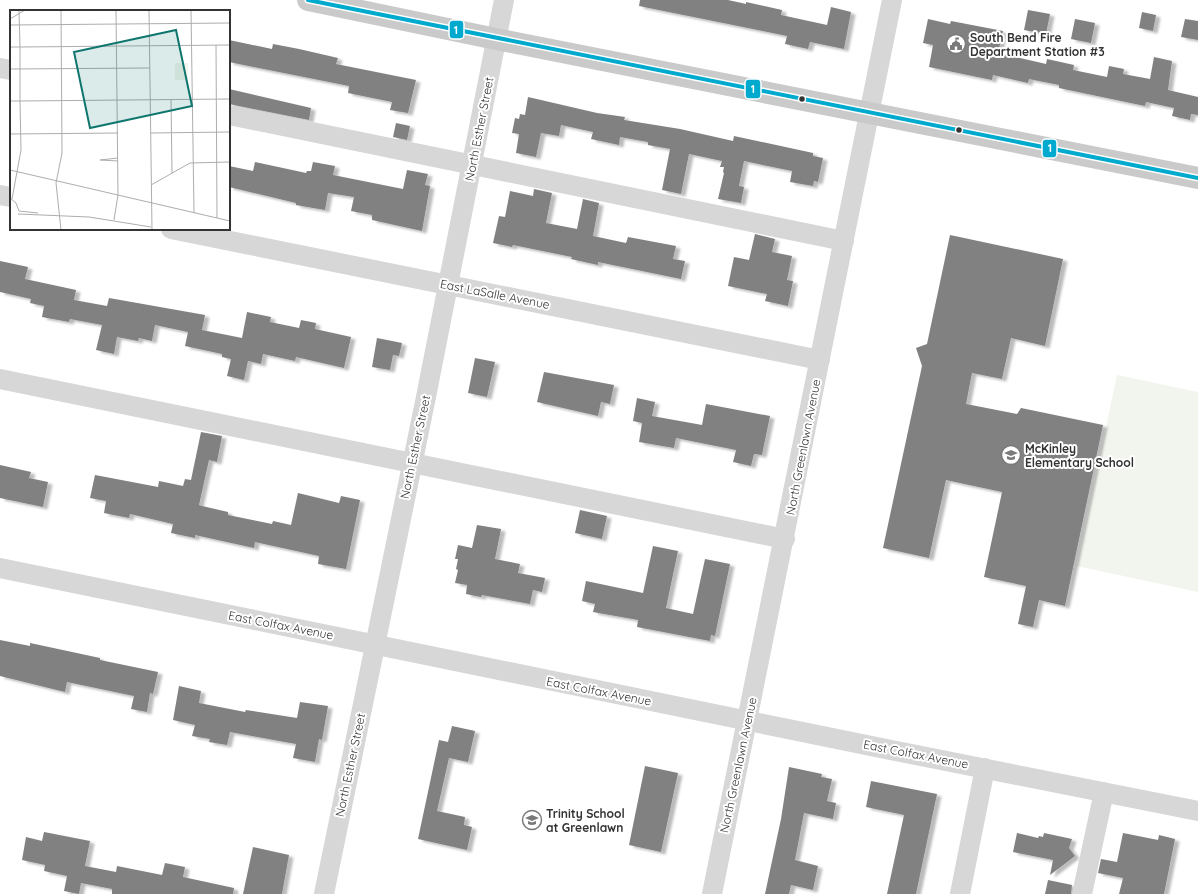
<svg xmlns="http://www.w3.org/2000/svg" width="1198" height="894" viewBox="0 0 1198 894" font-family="Quicksand,sans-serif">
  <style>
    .green { fill: #f1f5ed }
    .building { fill: #818181; filter: url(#shadow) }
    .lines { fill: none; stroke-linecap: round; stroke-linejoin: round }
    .minor { stroke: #d7d7d7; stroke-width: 20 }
    .major { stroke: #cacaca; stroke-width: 22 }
    .bus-1-casing { stroke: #fff; stroke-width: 7 }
    .bus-1 { stroke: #00a9ce; stroke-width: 4 }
    .bus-dot { fill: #333; stroke: #fff; stroke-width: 1.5 }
    .labels { text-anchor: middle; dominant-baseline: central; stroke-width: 4; stroke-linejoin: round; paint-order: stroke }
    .poi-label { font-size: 12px; font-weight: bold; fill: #333; stroke: #fff; text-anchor: start }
    .street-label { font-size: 12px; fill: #333; stroke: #fff }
    .inset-road { fill: none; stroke: #adadad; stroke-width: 1 }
    .view { fill: #0f766e; fill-opacity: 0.15; stroke: #0f766e; stroke-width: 2 }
    .inset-edge { fill: none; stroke: #333; stroke-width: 2 }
    .line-badge { stroke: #fff; stroke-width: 1.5 }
    .badge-label { font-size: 11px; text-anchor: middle; font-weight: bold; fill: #fff }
  </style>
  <defs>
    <filter id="shadow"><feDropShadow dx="4.5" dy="2.5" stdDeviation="1" flood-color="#0004"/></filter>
  </defs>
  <rect width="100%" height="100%" fill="#fff"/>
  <path class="green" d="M 1117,375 L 1198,392 L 1198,592 L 1077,566 Z"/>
  <path class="building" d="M 640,0 L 728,0 L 746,4 L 746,2 L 782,10 L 781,15 L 827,25 L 831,7 L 851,12 L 844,49 L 810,42 L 808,49 L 785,44 L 787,36 L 639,6 Z
    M 1028,10 L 1050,14 L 1046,34 L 1024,30 Z
    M 1142,12 L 1156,15 L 1153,31 L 1139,28 Z
    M 928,19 L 950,24 L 951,21 L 1003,31 L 998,53 L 1046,64 L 1047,59 L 1074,65 L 1073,70 L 1107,77 L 1109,66 L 1124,69 L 1123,74 L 1150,79 L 1154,57 L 1172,61 L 1168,90 L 1198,97 L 1198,115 L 1191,114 L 1190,120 L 1172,116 L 1174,108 L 1146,102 L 1145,106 L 1059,88 L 1059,85 L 1029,79 L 1028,83 L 993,75 L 992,80 L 929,67 L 933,45 L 923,43 Z
    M 1075,19 L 1095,23 L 1091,43 L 1071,39 Z
    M 1185,19 L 1198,21 L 1198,40 L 1181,37 Z
    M 229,40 L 272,49 L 273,44 L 299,49 L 338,58 L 336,64 L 416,80 L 408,113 L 390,110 L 392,102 L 348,93 L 349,86 L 229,62 Z
    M 229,89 L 311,108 L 309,120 L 229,104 Z
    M 528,97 L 597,113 L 625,117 L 624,120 L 680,129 L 733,141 L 734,136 L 813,153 L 813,156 L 823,158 L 818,182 L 814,181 L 813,186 L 790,182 L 792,171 L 744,161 L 739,186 L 744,187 L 741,203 L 718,199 L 724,173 L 723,172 L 724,167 L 720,167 L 722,161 L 689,154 L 681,194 L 662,190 L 670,149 L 648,145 L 648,142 L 620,137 L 619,145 L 591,139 L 593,132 L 561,125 L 559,136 L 541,133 L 536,157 L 516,153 L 519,134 L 512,133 L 515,118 L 519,119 L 520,114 L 525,115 Z
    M 396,123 L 410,126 L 407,140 L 393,137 Z
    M 255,162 L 306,173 L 307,171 L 311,171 L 313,162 L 335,166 L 333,175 L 403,189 L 407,170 L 428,174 L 425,185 L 430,186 L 422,231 L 372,220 L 372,215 L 351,211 L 354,197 L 328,193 L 325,210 L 296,205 L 296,203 L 229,187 L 229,166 L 253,171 Z
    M 534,189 L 552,193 L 546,223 L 577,229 L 583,199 L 599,203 L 593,236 L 626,243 L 628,237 L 676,246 L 673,259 L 685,261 L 681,279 L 598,262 L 598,265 L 571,259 L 572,257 L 513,245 L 512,247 L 493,243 L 499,216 L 505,217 L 510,191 L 533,196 Z
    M 755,234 L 775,239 L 772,252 L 792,256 L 787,280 L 793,281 L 788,306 L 765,301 L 767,294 L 728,286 L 734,257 L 749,260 Z
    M 950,235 L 1063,259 L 1045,346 L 1011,338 L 1002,379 L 972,373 L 966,404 L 1017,414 L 1021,408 L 1103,425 L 1065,606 L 1039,600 L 1033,627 L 1018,624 L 1026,586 L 984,577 L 1002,492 L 946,480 L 929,558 L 883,548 L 922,366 L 916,348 L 927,344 Z
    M 0,261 L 28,267 L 25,279 L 76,290 L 74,300 L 107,306 L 109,298 L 205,315 L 202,330 L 242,338 L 247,312 L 271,317 L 270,322 L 299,328 L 301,320 L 316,323 L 315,329 L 351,337 L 344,368 L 296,357 L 295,361 L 263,354 L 261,364 L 248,361 L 244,380 L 227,376 L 231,359 L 222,357 L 222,354 L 185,346 L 188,332 L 155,325 L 152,341 L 139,338 L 138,341 L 117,337 L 114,354 L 96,350 L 102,325 L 70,319 L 69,322 L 42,317 L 44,306 L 30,303 L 31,299 L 0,292 Z
    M 377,338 L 402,343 L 399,356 L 393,355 L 390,370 L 372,367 Z
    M 475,358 L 495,362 L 487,397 L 468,393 Z
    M 544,372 L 614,385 L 610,404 L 601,402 L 598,416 L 537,402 Z
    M 637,398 L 655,402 L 652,416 L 702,425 L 706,404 L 770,416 L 762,455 L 754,454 L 751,466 L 733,462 L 736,450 L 676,438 L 674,448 L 639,442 L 642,423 L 633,421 Z
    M 201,432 L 222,436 L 217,462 L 209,460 L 199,505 L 202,506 L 228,512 L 228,515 L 272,524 L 273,521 L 291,525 L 298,493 L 339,503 L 341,496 L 360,500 L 346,569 L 318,564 L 319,556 L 255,542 L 254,548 L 195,535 L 195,538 L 171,533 L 173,524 L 130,514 L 129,518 L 104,513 L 106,501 L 90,498 L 95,475 L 158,487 L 159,481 L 183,486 L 185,479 L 191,480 Z
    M 0,465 L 31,472 L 29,478 L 48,482 L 43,507 L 0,498 Z
    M 580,510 L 607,516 L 602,539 L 575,533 Z
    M 477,525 L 501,529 L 495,559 L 520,564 L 518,573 L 545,578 L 542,592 L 533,590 L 530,604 L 482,595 L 481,597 L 466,594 L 467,585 L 455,583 L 458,570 L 456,569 L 458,559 L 455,559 L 458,545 L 472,548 Z
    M 653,546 L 678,551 L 666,608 L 693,614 L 705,559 L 730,564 L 715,636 L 711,635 L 710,641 L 637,627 L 638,620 L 593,612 L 595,604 L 582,601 L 586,581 L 643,593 Z
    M 0,640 L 30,646 L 30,643 L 100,658 L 100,660 L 158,672 L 153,694 L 150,693 L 147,712 L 131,709 L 134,696 L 67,682 L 65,692 L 0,676 Z
    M 179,686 L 201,691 L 199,703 L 245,712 L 246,710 L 297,718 L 300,702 L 328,706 L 322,740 L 319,739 L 315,762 L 293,758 L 296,744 L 230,732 L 227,745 L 209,742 L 210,739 L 192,736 L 195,725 L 173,720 Z
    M 452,726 L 475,731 L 468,762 L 449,758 L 437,811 L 465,817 L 464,825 L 472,827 L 467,850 L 418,839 L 439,740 L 448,742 Z
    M 645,766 L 678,773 L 661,852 L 629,845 Z
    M 789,767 L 822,774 L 821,777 L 832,779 L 827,801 L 836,803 L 833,819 L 804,813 L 795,860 L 818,866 L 813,890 L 791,885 L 789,894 L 765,894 L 781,819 Z
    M 871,781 L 937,794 L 916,894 L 887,894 L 904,815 L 866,807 Z
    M 44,832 L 90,841 L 85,866 L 116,872 L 117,866 L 162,875 L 165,863 L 185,867 L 183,877 L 234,888 L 233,894 L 112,894 L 112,889 L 81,883 L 79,894 L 64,891 L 67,876 L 44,871 L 45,865 L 22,860 L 26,837 L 42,841 Z
    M 1017,833 L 1038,838 L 1039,836 L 1043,837 L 1044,833 L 1072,839 L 1069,848 L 1075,856 L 1050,875 L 1053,860 L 1013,852 Z
    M 1123,833 L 1158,840 L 1159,835 L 1175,839 L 1164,894 L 1119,894 L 1123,878 L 1098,873 L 1101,859 L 1117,862 Z
    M 253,847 L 289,855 L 282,894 L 243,894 Z
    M 1048,880 L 1072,885 L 1071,894 L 1045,894 Z"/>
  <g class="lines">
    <path class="minor" d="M 0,68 L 11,70
      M 229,115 L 844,241
      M 0,195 L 11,197
      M 171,229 L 820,360
      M 0,379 L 785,539
      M 0,568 C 399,649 798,733 1198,811
      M 324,894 L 426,397 L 504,0
      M 712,894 L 892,0
      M 960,894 L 985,768
      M 1082,894 L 1104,792"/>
    <path class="major" d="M 308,0 L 496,39 L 1198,178"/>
    <defs>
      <path id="bus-1" d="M 308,0 L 1198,178"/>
    </defs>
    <use href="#bus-1" class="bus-1-casing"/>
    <use href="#bus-1" class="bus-1"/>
  </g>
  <defs>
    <symbol id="civic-ring" viewBox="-11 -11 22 22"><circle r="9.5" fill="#fff" stroke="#7a7a7a" stroke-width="1.5"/><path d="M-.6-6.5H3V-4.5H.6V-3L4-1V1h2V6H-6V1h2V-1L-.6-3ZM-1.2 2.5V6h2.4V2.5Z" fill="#7a7a7a"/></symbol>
    <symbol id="school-ring" viewBox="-11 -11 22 22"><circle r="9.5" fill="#fff" stroke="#7a7a7a" stroke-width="1.5"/><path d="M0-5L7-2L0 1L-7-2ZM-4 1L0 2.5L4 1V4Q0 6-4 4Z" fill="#7a7a7a"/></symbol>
  </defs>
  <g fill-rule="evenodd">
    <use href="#civic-ring" x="945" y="33" width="22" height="22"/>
    <use href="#school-ring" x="1000" y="444" width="22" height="22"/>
    <use href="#school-ring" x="521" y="809" width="22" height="22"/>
  </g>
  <g class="bus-dot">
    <circle cx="802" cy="99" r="3.5"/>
    <circle cx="959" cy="130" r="3.5"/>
  </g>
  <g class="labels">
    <g class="poi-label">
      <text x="970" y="37">South Bend Fire<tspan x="970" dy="14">Department Station #3</tspan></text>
      <text x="1025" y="448">McKinley<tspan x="1025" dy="14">Elementary School</tspan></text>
      <text x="546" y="813">Trinity School<tspan x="546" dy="14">at Greenlawn</tspan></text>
    </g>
    <g class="street-label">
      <text transform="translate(479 129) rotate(-79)">North Esther Street</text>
      <text transform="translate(495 294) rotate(11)">East LaSalle Avenue</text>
      <text transform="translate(415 447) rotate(-78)">North Esther Street</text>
      <text transform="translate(803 447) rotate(-79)">North Greenlawn Avenue</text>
      <text transform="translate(281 625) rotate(11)">East Colfax Avenue</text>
      <text transform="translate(599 691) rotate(11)">East Colfax Avenue</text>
      <text transform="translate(916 754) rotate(11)">East Colfax Avenue</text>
      <text transform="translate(350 765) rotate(-78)">North Esther Street</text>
      <text transform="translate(738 765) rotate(-78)">North Greenlawn Avenue</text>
    </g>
  </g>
  <g transform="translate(10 10)">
    <rect width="220" height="220" fill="#fff"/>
    <path d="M 165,53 L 178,53 L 178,70 L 165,70 Z" fill="#f1f5ed"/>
    <path class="inset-road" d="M 51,0 L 52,143 L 46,173 L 51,220M 139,0 L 142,220M 181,0 L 184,203M 0,9 L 15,0M 0,15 L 220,13M 206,35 L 207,208M 0,37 L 10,37 L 9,0M 0,59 L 140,58M 161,89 L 162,163M 0,91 L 10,91 L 10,37 L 220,35M 141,123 L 220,122M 0,124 L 108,123M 108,148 L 90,150 L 108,151M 0,160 L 220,211M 141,175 L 180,153 L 220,152M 0,188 L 6,193 L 9,201M 2,189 L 11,140 L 10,91 L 220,89M 9,201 L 28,203M 8,204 L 79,207 L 141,217M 104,210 L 108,185 L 106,0"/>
    <path class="view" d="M 166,20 L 182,96 L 80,118 L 64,42 Z"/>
    <rect width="220" height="220" class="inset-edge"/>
  </g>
  <g class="line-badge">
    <rect x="449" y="20" width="15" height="19" rx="4" fill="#00a9ce"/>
    <rect x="745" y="79" width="16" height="20" rx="4" fill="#00a9ce"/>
    <rect x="1042" y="139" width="15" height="19" rx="4" fill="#00a9ce"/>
  </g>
  <g class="badge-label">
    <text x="456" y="34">1</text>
    <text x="753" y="93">1</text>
    <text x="1050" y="152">1</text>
  </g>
</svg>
